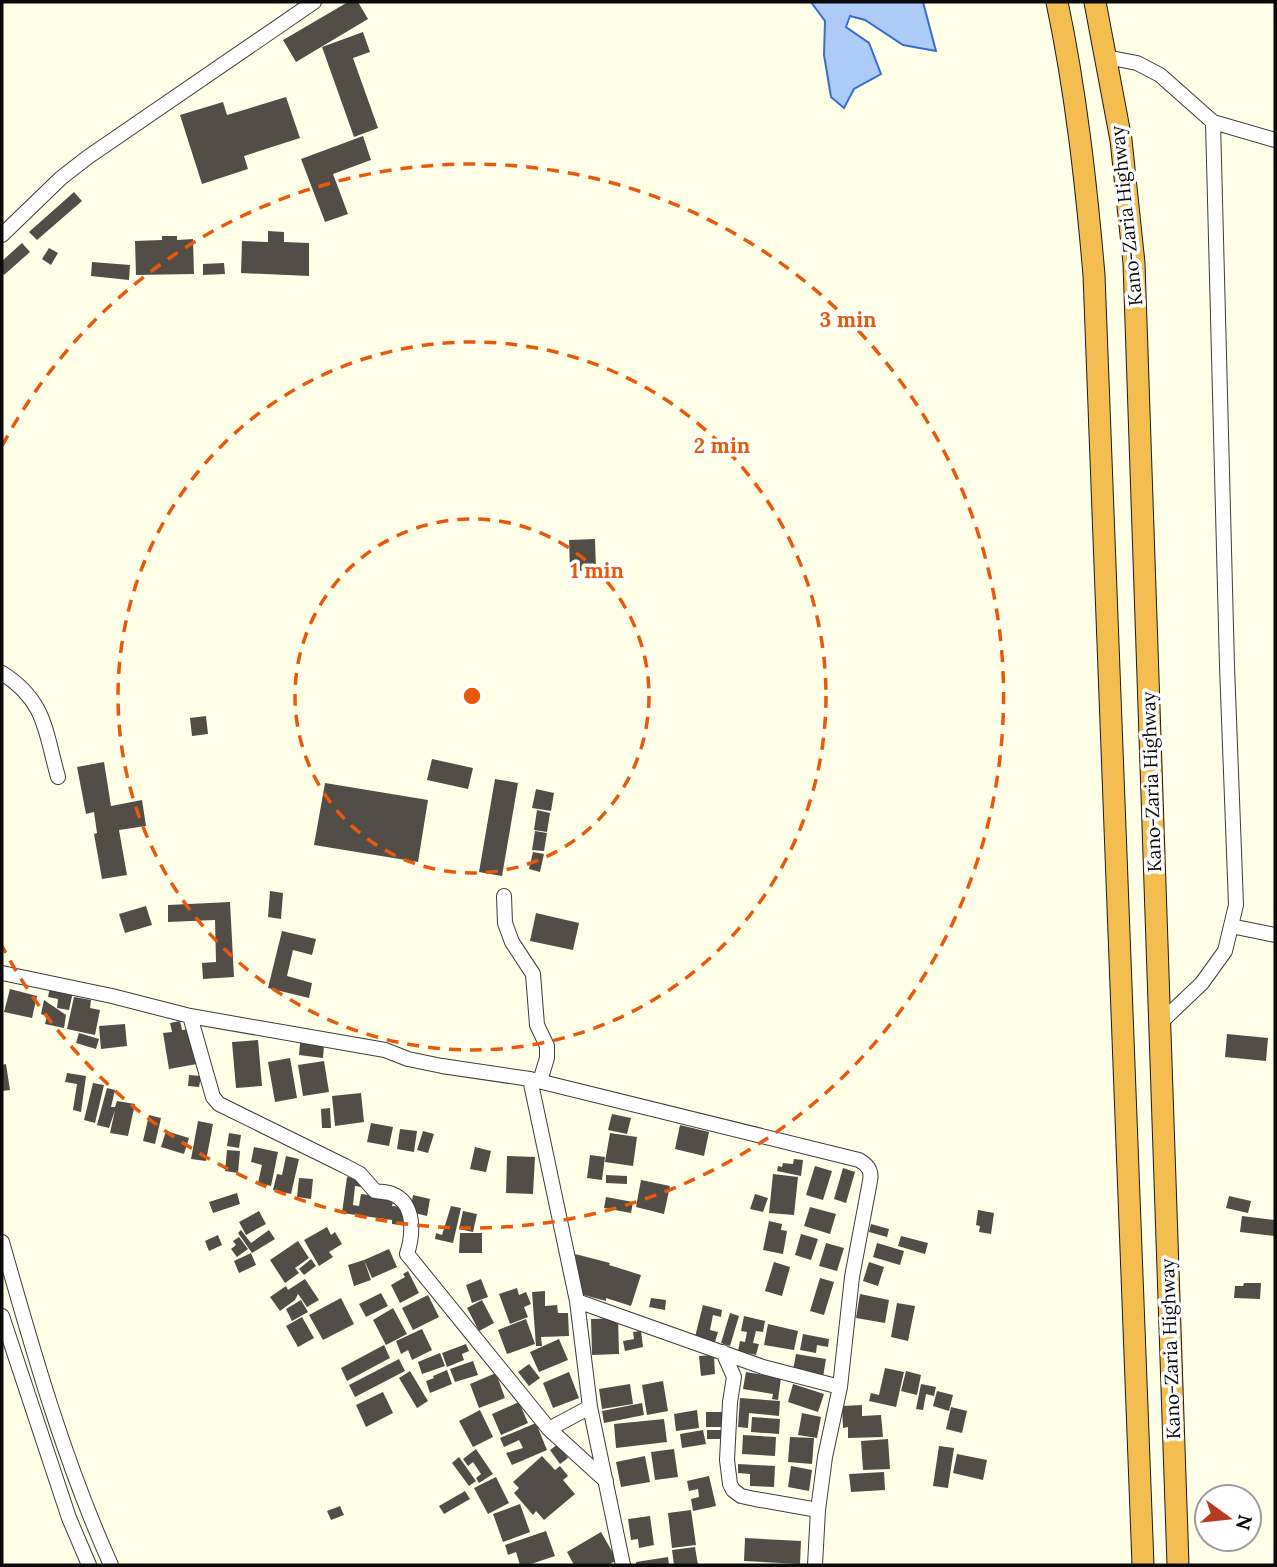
<svg xmlns="http://www.w3.org/2000/svg" width="1277" height="1567" viewBox="0 0 1277 1567" font-family="Lora,serif">
  <style>
    .water { fill: #accbf6; stroke: #3470cc; stroke-width: 2 }
    .building { fill: #524e47 }
    .lines { fill: none; stroke-linecap: round; stroke-linejoin: round }
    .minor-casing { stroke: #3d3d3d; stroke-width: 16 }
    .highway-casing { stroke: #1b1b1b; stroke-width: 23 }
    .minor { stroke: #fff; stroke-width: 14 }
    .highway { stroke: #f4bd50; stroke-width: 21 }
    .ring { fill: none; stroke: #e8590c; stroke-width: 3.5; stroke-dasharray: 12 9 }
    .labels { text-anchor: middle; dominant-baseline: central; stroke-width: 7; stroke-linejoin: round; paint-order: stroke }
    .street-label { font-size: 19px; fill: #0a0a0a; stroke: #fff }
    .centre { fill: #e8590c; stroke: #fff; stroke-width: 3.5 }
    .ring-label { font-size: 21px; text-anchor: middle; font-weight: bold; fill: #e8590c; stroke: #fff; stroke-width: 7; stroke-linejoin: round; paint-order: stroke }
  </style>
  <rect width="100%" height="100%" fill="#ffffe7"/>
  <path class="water" d="M 811,2 L 923,2 L 936,51 L 903,45 L 865,20 L 850,16 L 846,27 L 869,43 L 881,74 L 854,89 L 844,108 L 831,97 L 824,55 L 825,21 Z"/>
  <path class="building" d="M 348,2 L 358,2 L 368,19 L 296,62 L 283,40 Z
    M 363,32 L 370,52 L 353,58 L 378,128 L 354,137 L 322,47 Z
    M 286,97 L 300,138 L 244,156 L 248,169 L 202,184 L 180,115 L 223,102 L 227,115 Z
    M 363,136 L 371,160 L 333,174 L 348,214 L 325,222 L 301,159 Z
    M 74,192 L 82,201 L 37,240 L 29,232 Z
    M 268,231 L 284,232 L 284,242 L 309,243 L 309,276 L 241,273 L 242,241 L 268,242 Z
    M 162,236 L 177,236 L 177,240 L 193,239 L 194,274 L 136,275 L 135,241 L 162,240 Z
    M 22,243 L 30,252 L 4,275 L 2,272 L 2,261 Z
    M 49,248 L 58,253 L 51,265 L 42,259 Z
    M 92,262 L 130,265 L 129,280 L 91,276 Z
    M 224,263 L 225,274 L 203,275 L 203,264 Z
    M 595,539 L 596,570 L 570,571 L 569,540 Z
    M 206,716 L 208,734 L 192,736 L 190,718 Z
    M 432,759 L 473,768 L 468,789 L 427,780 Z
    M 104,762 L 111,806 L 142,800 L 146,826 L 119,830 L 127,875 L 102,879 L 94,834 L 97,833 L 94,812 L 86,814 L 77,767 Z
    M 495,779 L 518,783 L 502,876 L 479,872 Z
    M 325,783 L 428,800 L 418,862 L 314,845 Z
    M 536,789 L 554,793 L 551,811 L 532,808 Z
    M 537,810 L 550,813 L 547,832 L 534,830 Z
    M 535,831 L 547,833 L 544,851 L 532,850 Z
    M 533,852 L 544,854 L 540,872 L 529,869 Z
    M 270,891 L 283,893 L 281,919 L 268,917 Z
    M 230,902 L 234,977 L 203,979 L 202,963 L 216,962 L 215,920 L 168,922 L 168,905 Z
    M 146,906 L 152,925 L 125,933 L 119,914 Z
    M 536,913 L 579,923 L 573,950 L 530,941 Z
    M 282,931 L 316,939 L 312,955 L 293,950 L 287,976 L 312,983 L 309,998 L 268,988 Z
    M 50,987 L 73,992 L 69,1010 L 57,1008 L 58,999 L 48,997 Z
    M 10,989 L 37,996 L 32,1018 L 4,1012 Z
    M 74,997 L 91,1000 L 90,1008 L 100,1010 L 95,1035 L 67,1029 Z
    M 44,1000 L 66,1015 L 64,1028 L 45,1024 L 47,1016 L 41,1014 Z
    M 180,1021 L 182,1030 L 191,1029 L 197,1064 L 169,1069 L 163,1033 L 172,1032 L 170,1023 Z
    M 125,1024 L 127,1046 L 101,1049 L 99,1026 Z
    M 79,1033 L 99,1039 L 96,1049 L 76,1043 Z
    M 1227,1034 L 1268,1038 L 1266,1061 L 1225,1057 Z
    M 258,1040 L 262,1086 L 236,1088 L 232,1042 Z
    M 300,1043 L 324,1045 L 323,1058 L 299,1055 Z
    M 290,1058 L 297,1098 L 275,1102 L 268,1062 Z
    M 324,1061 L 329,1092 L 303,1096 L 298,1065 Z
    M 6,1064 L 10,1090 L 2,1091 L 2,1065 Z
    M 67,1073 L 86,1076 L 81,1112 L 73,1110 L 77,1084 L 65,1082 Z
    M 189,1075 L 201,1076 L 199,1087 L 188,1086 Z
    M 93,1083 L 104,1085 L 95,1123 L 84,1120 Z
    M 107,1088 L 115,1090 L 111,1107 L 115,1107 L 117,1101 L 135,1104 L 128,1136 L 110,1133 L 115,1110 L 109,1128 L 97,1125 Z
    M 361,1093 L 364,1122 L 335,1126 L 332,1096 Z
    M 330,1108 L 331,1128 L 322,1128 L 321,1109 Z
    M 612,1114 L 631,1118 L 627,1134 L 608,1130 Z
    M 149,1115 L 161,1118 L 155,1144 L 143,1141 Z
    M 198,1121 L 213,1124 L 206,1161 L 191,1159 Z
    M 371,1123 L 393,1127 L 389,1146 L 367,1142 Z
    M 680,1125 L 709,1132 L 704,1156 L 675,1149 Z
    M 400,1129 L 417,1131 L 414,1152 L 397,1149 Z
    M 166,1131 L 189,1138 L 184,1154 L 161,1147 Z
    M 423,1131 L 434,1134 L 428,1153 L 417,1150 Z
    M 229,1133 L 241,1135 L 239,1148 L 227,1146 Z
    M 610,1133 L 637,1137 L 633,1166 L 605,1162 Z
    M 254,1147 L 278,1152 L 271,1186 L 258,1183 L 262,1165 L 251,1162 Z
    M 475,1147 L 491,1151 L 486,1172 L 470,1169 Z
    M 227,1150 L 240,1151 L 238,1173 L 225,1171 Z
    M 590,1155 L 605,1157 L 602,1180 L 587,1178 Z
    M 286,1156 L 299,1159 L 291,1194 L 273,1190 L 277,1174 L 282,1175 Z
    M 507,1156 L 535,1157 L 533,1194 L 506,1193 Z
    M 794,1159 L 803,1160 L 801,1176 L 777,1171 L 778,1166 L 782,1167 L 783,1163 L 793,1164 Z
    M 815,1166 L 832,1171 L 823,1200 L 806,1195 Z
    M 843,1168 L 855,1172 L 846,1203 L 834,1199 Z
    M 773,1174 L 798,1177 L 794,1215 L 769,1213 Z
    M 606,1175 L 627,1176 L 627,1184 L 606,1183 Z
    M 347,1177 L 362,1179 L 361,1187 L 355,1186 L 353,1205 L 359,1206 L 361,1194 L 394,1198 L 392,1206 L 403,1207 L 402,1218 L 408,1219 L 407,1226 L 392,1224 L 392,1220 L 342,1213 Z
    M 299,1178 L 313,1179 L 311,1199 L 297,1197 Z
    M 641,1180 L 670,1186 L 664,1214 L 636,1207 Z
    M 237,1193 L 240,1204 L 213,1213 L 209,1202 Z
    M 755,1194 L 768,1198 L 763,1212 L 750,1209 Z
    M 413,1195 L 430,1199 L 427,1216 L 410,1212 Z
    M 1229,1196 L 1251,1201 L 1248,1213 L 1226,1208 Z
    M 606,1197 L 633,1202 L 631,1213 L 604,1208 Z
    M 451,1206 L 461,1208 L 453,1243 L 435,1239 L 436,1233 L 442,1235 Z
    M 810,1207 L 836,1214 L 830,1234 L 804,1226 Z
    M 978,1210 L 994,1213 L 991,1234 L 979,1232 L 980,1226 L 976,1225 Z
    M 259,1211 L 266,1224 L 246,1235 L 239,1222 Z
    M 463,1211 L 477,1214 L 473,1232 L 459,1229 Z
    M 1242,1216 L 1275,1220 L 1275,1236 L 1240,1232 Z
    M 769,1221 L 782,1224 L 781,1230 L 787,1231 L 783,1254 L 763,1250 Z
    M 871,1224 L 889,1229 L 887,1237 L 869,1232 Z
    M 327,1227 L 331,1235 L 335,1232 L 342,1244 L 329,1252 L 333,1257 L 319,1266 L 304,1240 Z
    M 241,1230 L 251,1243 L 269,1230 L 275,1239 L 252,1253 L 238,1233 Z
    M 460,1233 L 482,1233 L 482,1253 L 459,1253 Z
    M 801,1234 L 818,1239 L 811,1260 L 795,1255 Z
    M 218,1235 L 222,1245 L 209,1251 L 205,1241 Z
    M 901,1236 L 928,1243 L 925,1254 L 898,1246 Z
    M 239,1237 L 248,1249 L 237,1257 L 231,1249 L 236,1245 L 233,1241 Z
    M 298,1241 L 309,1258 L 295,1268 L 299,1273 L 285,1283 L 270,1260 Z
    M 826,1243 L 844,1248 L 837,1271 L 819,1266 Z
    M 877,1243 L 904,1251 L 900,1265 L 873,1257 Z
    M 389,1249 L 397,1267 L 372,1278 L 364,1260 Z
    M 251,1253 L 256,1265 L 239,1273 L 234,1261 Z
    M 575,1254 L 610,1263 L 609,1265 L 641,1275 L 631,1306 L 606,1298 L 606,1301 L 580,1294 Z
    M 311,1259 L 316,1266 L 304,1275 L 299,1269 Z
    M 364,1260 L 371,1280 L 354,1286 L 348,1265 Z
    M 774,1262 L 790,1267 L 782,1296 L 765,1291 Z
    M 869,1262 L 884,1267 L 878,1286 L 863,1281 Z
    M 408,1271 L 419,1293 L 400,1303 L 391,1285 L 405,1277 L 403,1274 Z
    M 820,1278 L 834,1282 L 824,1315 L 810,1311 Z
    M 305,1279 L 319,1300 L 307,1307 L 298,1294 L 295,1300 L 280,1311 L 270,1297 L 286,1286 L 288,1290 Z
    M 481,1279 L 488,1297 L 472,1303 L 466,1285 Z
    M 1244,1283 L 1261,1283 L 1260,1299 L 1234,1298 L 1235,1286 L 1243,1286 Z
    M 517,1288 L 519,1295 L 526,1292 L 531,1304 L 524,1307 L 528,1317 L 510,1324 L 499,1294 Z
    M 545,1291 L 545,1306 L 557,1305 L 558,1313 L 568,1313 L 569,1336 L 541,1337 L 542,1346 L 536,1346 L 532,1292 Z
    M 381,1293 L 388,1306 L 366,1317 L 359,1304 Z
    M 860,1294 L 889,1300 L 885,1323 L 856,1318 Z
    M 428,1295 L 439,1317 L 413,1330 L 402,1308 Z
    M 341,1298 L 354,1324 L 323,1340 L 309,1315 Z
    M 651,1298 L 666,1300 L 665,1310 L 649,1307 Z
    M 301,1300 L 308,1312 L 292,1321 L 286,1309 Z
    M 482,1300 L 494,1323 L 479,1331 L 467,1308 Z
    M 897,1303 L 915,1306 L 908,1341 L 891,1337 Z
    M 703,1305 L 722,1310 L 721,1317 L 713,1315 L 710,1330 L 718,1332 L 715,1342 L 695,1337 Z
    M 393,1308 L 407,1334 L 386,1345 L 373,1320 Z
    M 730,1313 L 739,1316 L 730,1346 L 721,1343 Z
    M 744,1316 L 765,1321 L 763,1332 L 756,1331 L 753,1343 L 759,1344 L 756,1355 L 738,1351 L 740,1341 L 745,1342 L 747,1332 L 741,1331 Z
    M 302,1317 L 314,1338 L 298,1347 L 286,1326 Z
    M 618,1318 L 619,1354 L 592,1355 L 591,1319 Z
    M 526,1319 L 535,1344 L 507,1354 L 498,1330 Z
    M 768,1324 L 798,1331 L 794,1350 L 764,1345 Z
    M 422,1329 L 432,1350 L 412,1360 L 408,1350 L 401,1354 L 396,1341 Z
    M 641,1331 L 643,1347 L 625,1351 L 623,1341 L 634,1339 L 633,1332 Z
    M 803,1334 L 829,1339 L 828,1347 L 817,1345 L 816,1353 L 800,1350 Z
    M 559,1339 L 568,1360 L 539,1372 L 530,1352 Z
    M 466,1344 L 469,1351 L 462,1354 L 464,1360 L 447,1367 L 442,1353 Z
    M 384,1345 L 390,1358 L 347,1381 L 341,1368 Z
    M 440,1353 L 445,1366 L 422,1374 L 418,1362 Z
    M 796,1354 L 826,1359 L 823,1377 L 793,1370 Z
    M 714,1355 L 715,1374 L 701,1376 L 699,1356 Z
    M 399,1359 L 405,1371 L 355,1397 L 349,1385 Z
    M 473,1361 L 478,1375 L 455,1382 L 450,1369 Z
    M 529,1364 L 540,1378 L 529,1386 L 518,1372 Z
    M 885,1368 L 904,1372 L 896,1407 L 869,1401 L 871,1393 L 879,1395 Z
    M 447,1370 L 452,1384 L 430,1393 L 426,1381 L 434,1378 L 433,1376 Z
    M 410,1371 L 428,1401 L 417,1408 L 399,1378 Z
    M 906,1371 L 921,1375 L 917,1395 L 901,1391 Z
    M 569,1372 L 579,1398 L 553,1408 L 543,1383 Z
    M 746,1372 L 781,1378 L 778,1400 L 772,1399 L 773,1394 L 743,1389 Z
    M 496,1373 L 505,1398 L 479,1408 L 470,1384 Z
    M 663,1381 L 668,1411 L 647,1415 L 642,1385 Z
    M 630,1384 L 633,1404 L 602,1409 L 599,1389 Z
    M 793,1384 L 824,1394 L 818,1412 L 788,1402 Z
    M 921,1384 L 936,1387 L 934,1396 L 926,1394 L 923,1410 L 916,1409 Z
    M 937,1391 L 953,1395 L 949,1411 L 933,1406 Z
    M 383,1392 L 393,1413 L 366,1427 L 356,1405 Z
    M 740,1398 L 780,1401 L 779,1416 L 749,1413 L 748,1428 L 738,1427 Z
    M 519,1402 L 528,1423 L 501,1435 L 492,1414 Z
    M 642,1403 L 644,1415 L 604,1423 L 602,1411 Z
    M 862,1405 L 862,1416 L 881,1415 L 883,1437 L 848,1438 L 848,1427 L 843,1428 L 842,1406 Z
    M 951,1407 L 967,1411 L 962,1433 L 946,1429 Z
    M 480,1410 L 493,1437 L 473,1447 L 459,1421 Z
    M 697,1410 L 699,1428 L 676,1431 L 674,1414 Z
    M 706,1412 L 724,1412 L 724,1427 L 706,1427 Z
    M 802,1413 L 821,1417 L 817,1438 L 798,1435 Z
    M 752,1417 L 780,1419 L 779,1434 L 751,1432 Z
    M 664,1419 L 667,1442 L 616,1448 L 614,1424 Z
    M 536,1423 L 547,1450 L 512,1465 L 506,1453 L 523,1448 L 519,1440 L 504,1447 L 500,1438 Z
    M 703,1430 L 706,1444 L 682,1448 L 680,1434 Z
    M 707,1430 L 721,1430 L 721,1439 L 707,1439 Z
    M 743,1435 L 776,1437 L 775,1456 L 742,1454 Z
    M 790,1437 L 814,1438 L 812,1464 L 788,1462 Z
    M 888,1439 L 890,1469 L 863,1470 L 861,1441 Z
    M 558,1444 L 568,1458 L 560,1464 L 550,1450 Z
    M 939,1446 L 954,1448 L 948,1488 L 933,1486 Z
    M 476,1449 L 493,1474 L 479,1483 L 476,1478 L 481,1474 L 473,1462 L 468,1466 L 463,1459 Z
    M 674,1449 L 678,1477 L 655,1480 L 651,1452 Z
    M 957,1454 L 987,1460 L 983,1480 L 953,1473 Z
    M 542,1456 L 555,1470 L 560,1466 L 568,1476 L 563,1480 L 575,1494 L 544,1520 L 536,1511 L 533,1515 L 514,1493 L 519,1488 L 513,1482 Z
    M 645,1456 L 650,1482 L 621,1487 L 616,1462 Z
    M 459,1457 L 476,1481 L 469,1486 L 452,1463 Z
    M 738,1464 L 775,1466 L 774,1487 L 750,1486 L 750,1474 L 738,1473 Z
    M 791,1466 L 812,1470 L 809,1491 L 788,1487 Z
    M 884,1472 L 885,1490 L 851,1492 L 849,1474 Z
    M 709,1476 L 716,1506 L 693,1511 L 691,1499 L 699,1497 L 698,1489 L 689,1491 L 687,1481 Z
    M 496,1477 L 509,1503 L 488,1514 L 474,1488 Z
    M 465,1491 L 470,1499 L 444,1514 L 439,1506 Z
    M 520,1504 L 530,1532 L 503,1542 L 493,1514 Z
    M 340,1506 L 344,1515 L 331,1520 L 327,1511 Z
    M 691,1510 L 696,1545 L 672,1548 L 668,1513 Z
    M 650,1516 L 654,1545 L 639,1548 L 638,1539 L 631,1540 L 628,1519 Z
    M 546,1531 L 555,1556 L 528,1565 L 520,1565 L 516,1552 L 508,1555 L 505,1545 Z
    M 601,1532 L 617,1560 L 608,1565 L 574,1565 L 567,1552 Z
    M 745,1538 L 801,1541 L 800,1564 L 744,1561 Z
    M 695,1547 L 698,1565 L 674,1565 L 672,1550 Z
    M 668,1557 L 669,1565 L 636,1565 L 636,1562 Z"/>
  <g class="lines">
    <defs>
      <path id="minor" d="M 1106,57 L 1137,63 L 1160,75 L 1213,122 L 1275,140
        M 2,235 L 61,178 L 88,157 L 314,2
        M 2,673 C 46,701 45,731 58,777
        M 504,896 L 505,923 L 512,942 L 533,974 L 537,1025 L 547,1046 L 547,1058 L 540,1081
        M 1231,926 L 1275,935
        M 2,973 L 112,996 L 190,1016 L 385,1050 L 408,1059 L 442,1066 L 530,1079 L 859,1160 C 868,1165 872,1171 870,1181 L 852,1277 L 840,1387 L 825,1457 L 818,1510 L 815,1565
        M 190,1016 L 213,1097 L 219,1104 L 345,1166 L 360,1174 L 375,1191 C 380,1192 388,1192 392,1194 C 416,1203 413,1235 407,1254 L 549,1429 L 606,1481
        M 1159,1024 L 1202,983 L 1225,951 L 1236,905 L 1227,666 L 1213,122
        M 530,1079 L 577,1301 L 590,1407 L 623,1565
        M 2,1242 C 33,1351 64,1461 111,1565
        M 577,1301 L 763,1367 L 840,1387
        M 2,1316 L 69,1518 L 89,1565
        M 723,1352 L 734,1377 L 730,1402 L 727,1460 L 730,1484 L 733,1490 L 741,1496 L 755,1499 L 818,1510
        M 549,1429 L 590,1407"/>
      <path id="highway" d="M 1057,2 C 1076,92 1086,183 1094,275 L 1143,1565
        M 1095,2 L 1121,140 L 1134,263 L 1178,1565"/>
    </defs>
    <use href="#minor" class="minor-casing"/>
    <use href="#highway" class="highway-casing"/>
    <use href="#minor" class="minor"/>
    <use href="#highway" class="highway"/>
  </g>
  <g class="ring">
    <circle cx="472" cy="696" r="177"/>
    <circle cx="472" cy="696" r="354"/>
    <path d="M2 446A532 532 0 1 1 2 946"/>
  </g>
  <g class="labels">
    <g class="street-label">
      <text transform="translate(1126 216) rotate(-96)">Kano-Zaria Highway</text>
      <text transform="translate(1151 782) rotate(-92)">Kano-Zaria Highway</text>
      <text transform="translate(1170 1349) rotate(-92)">Kano-Zaria Highway</text>
    </g>
  </g>
  <circle cx="472" cy="696" r="10" class="centre"/>
  <g class="ring-label">
    <text x="848" y="327">3 min</text>
    <text x="722" y="453">2 min</text>
    <text x="597" y="578">1 min</text>
  </g>
  <rect width="1277" height="1567" fill="none" stroke="#0a0a0a" stroke-width="7"/>
  <g transform="translate(1228 1518) rotate(105)"><circle r="33" fill="#ffffff" stroke="#9d9d9d" stroke-width="2"/>
  <path d="M0-5L12 26L0 18L-12 26Z" fill="#b83c24"/>
  <text y="-10" font-size="19" font-weight="bold" text-anchor="middle" fill="#0a0a0a">N</text>
  </g>
</svg>
